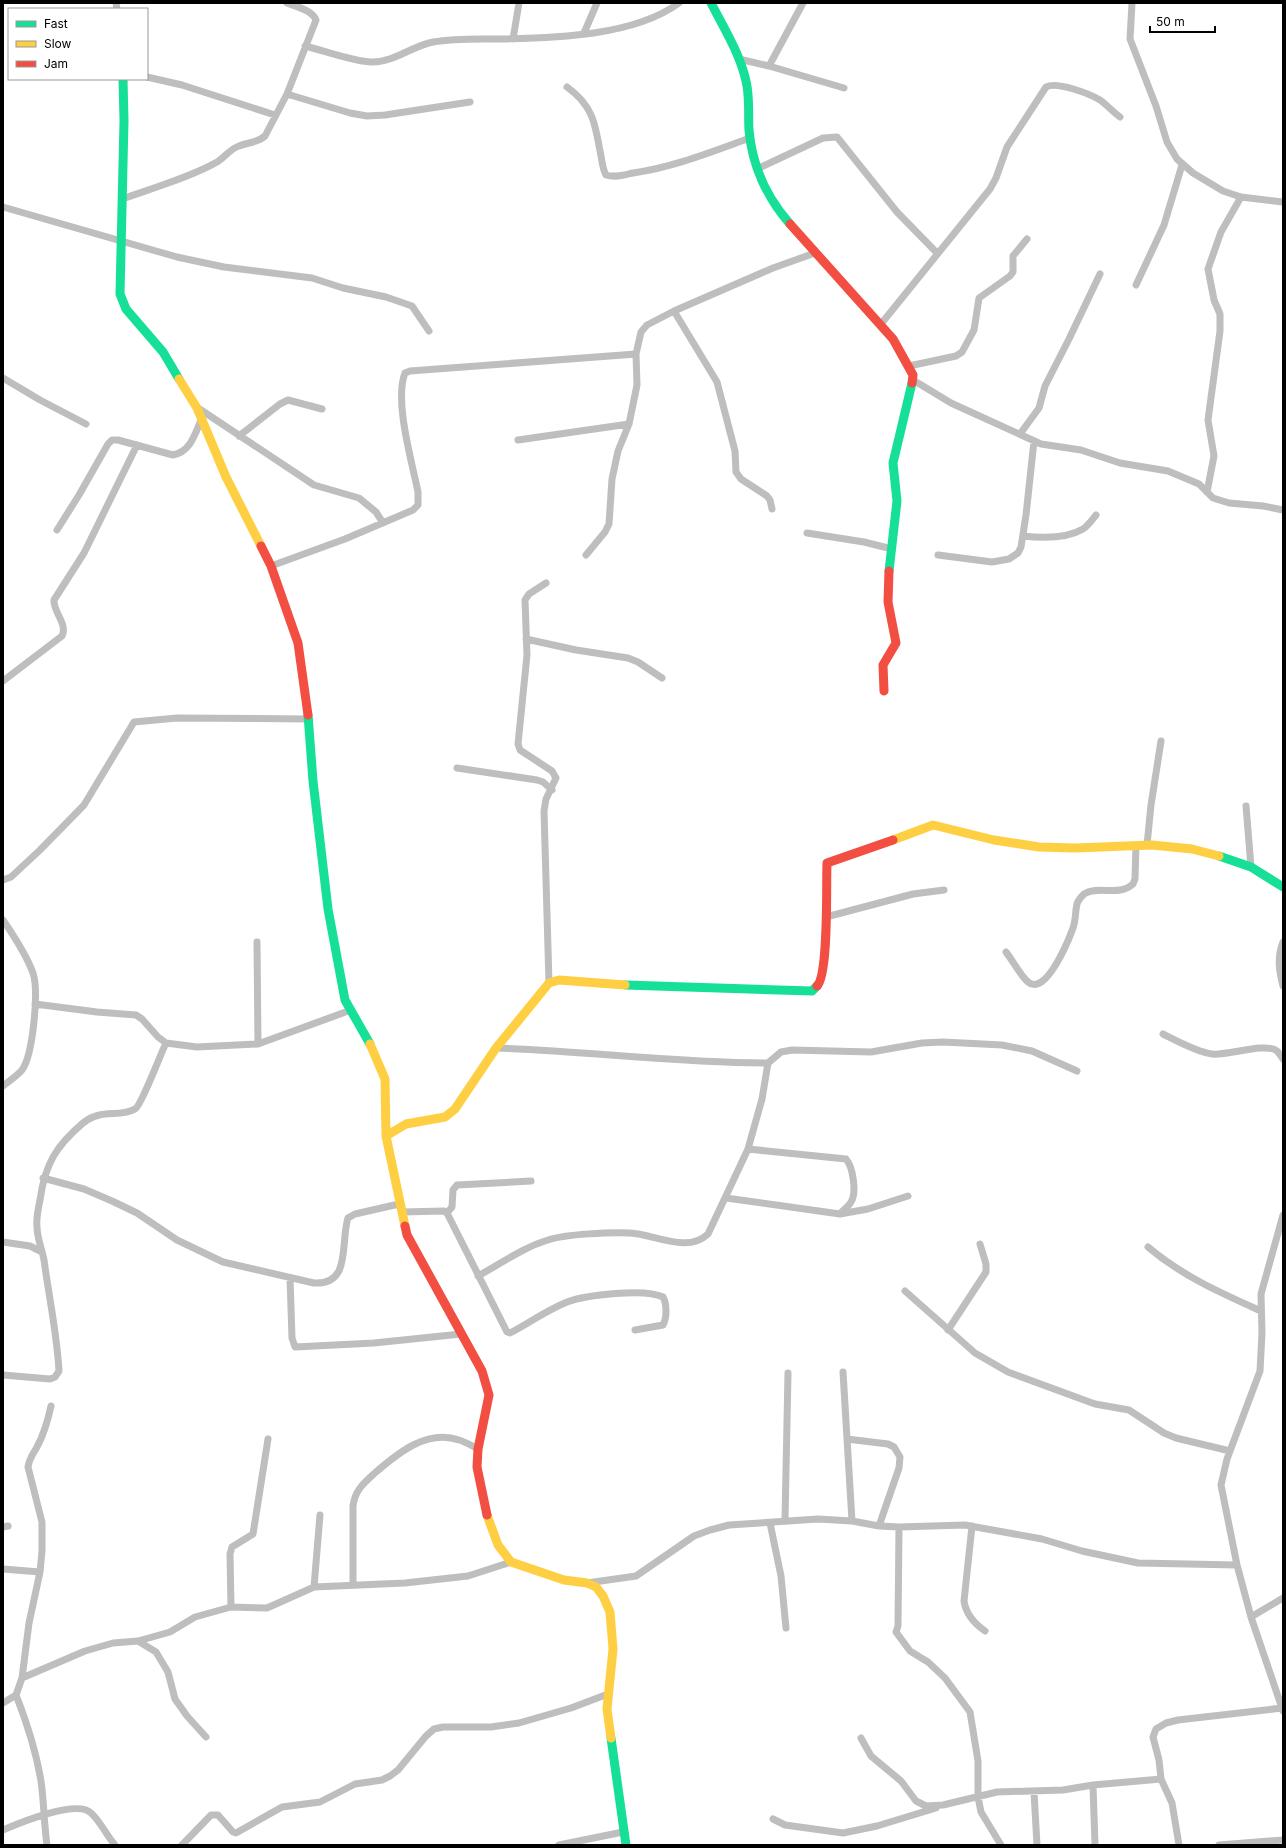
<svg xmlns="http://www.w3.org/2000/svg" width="1286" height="1848" viewBox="0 0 1286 1848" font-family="Inter,sans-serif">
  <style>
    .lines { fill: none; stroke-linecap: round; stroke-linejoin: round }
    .street { stroke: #bebebe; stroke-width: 7 }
    .fast { stroke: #16e098; stroke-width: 9 }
    .slow { stroke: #ffcf43; stroke-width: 9 }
    .jam { stroke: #f24e42; stroke-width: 9 }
  </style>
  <rect width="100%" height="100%" fill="#fff"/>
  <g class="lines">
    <path class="street" d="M 116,3 L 117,9
      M 1132,3 L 1130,39 L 1156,106 L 1167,142 L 1177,159 L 1193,173 L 1223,191 L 1241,197 L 1283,202
      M 584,33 L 597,3
      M 513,39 L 519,3
      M 305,46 C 322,50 357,63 373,62 C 394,62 412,46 433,42 C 455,38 478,39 500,39 C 556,38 634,36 679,3
      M 739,59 L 769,66 L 844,88
      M 769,66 L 803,3
      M 147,77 L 182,85 L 275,115
      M 567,87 C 592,105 595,122 600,151 C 602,159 602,168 606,175 C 615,178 624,175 633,173 C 674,167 711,152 750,138
      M 287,94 L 350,113 L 367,116 L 385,115 L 470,102
      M 757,169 L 823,138 L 837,137 L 897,212 L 937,253
      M 122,199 C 150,189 191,177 217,162 C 225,157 230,149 239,146 C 249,142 257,143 265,136 L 287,94 L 316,20 C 312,10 297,7 287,3
      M 3,207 L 177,257 L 224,267 L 312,278 L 343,288 L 386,297 L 412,306 L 429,331
      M 1136,285 L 1164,225 L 1182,165
      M 674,311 L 717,382 L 735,451 L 736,472 L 741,479 L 767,496 L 770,500 L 772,509
      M 881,324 L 990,189 L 996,178 L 1007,147 L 1046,87 C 1057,81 1090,94 1100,100 C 1107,105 1113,112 1120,117
      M 909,366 L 956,356 L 962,352 L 974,330 L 979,298 L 1010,276 L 1013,272 L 1013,256 L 1027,239
      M 3,378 L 40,400 L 86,424
      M 913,380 L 951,403 L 1041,444 L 1081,450 L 1120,463 L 1168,471 L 1199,484 L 1213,498 L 1229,503 L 1263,506 L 1283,510
      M 198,408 L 314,485 L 359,498 L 376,512 L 383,523
      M 1020,434 L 1039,408 L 1045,386 L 1069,339 L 1100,274
      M 239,436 L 280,404 L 288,400 L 322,409
      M 518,440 L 629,424
      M 1207,492 L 1214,456 L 1208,420 L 1220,331 L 1220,314 L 1214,300 L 1208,269 L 1221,232 L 1241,197
      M 57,530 L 79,495 L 108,444 L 112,440 L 118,440 L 173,455 C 191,452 195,433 202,418
      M 807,533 L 864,542 L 892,549
      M 1023,536 C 1041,538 1066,539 1083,529 C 1088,526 1092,520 1096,515
      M 586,555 L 605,532 L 609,524 L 612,479 L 618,451 L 629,424 L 637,385 L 636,354 L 641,332 L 647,325 L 674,311 L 773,268 L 815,253
      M 938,555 L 992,562 L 1009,559 L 1018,553 L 1021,547 L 1026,515 L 1034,441
      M 271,566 L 345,539 L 413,510 L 418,505 L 418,492 C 412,462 394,401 405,373 L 410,371 L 636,354
      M 546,583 L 529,594 L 525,600 L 527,655 L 518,744 L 520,750 L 552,771 L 556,778 L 546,799 L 544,811 L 549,983
      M 526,639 L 576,650 L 628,658 L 638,662 L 662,678
      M 3,681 L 62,636 C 68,624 53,612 54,600 L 84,553 L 137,445
      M 457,768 L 537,780 L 543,782 L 552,790
      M 1246,806 L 1251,867
      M 1147,845 L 1151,805 L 1161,741
      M 3,880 L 11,877 L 40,850 L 84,805 L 134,722 L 177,718 L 309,719
      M 826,917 L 913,894 L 944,890
      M 3,920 C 14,936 26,954 33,973 C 39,991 33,1055 22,1070 C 17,1076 9,1081 3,1086
      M 257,942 L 258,1044
      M 1283,942 C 1277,957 1279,971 1283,986
      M 1006,952 C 1013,961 1020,975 1028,982 C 1046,997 1069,939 1073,928 C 1076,920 1075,912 1077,904 C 1078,900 1081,897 1084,894 C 1099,885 1119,897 1133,884 L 1135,879 L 1136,845
      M 35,1004 L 97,1012 L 136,1015 L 142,1019 L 158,1037 L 166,1043 L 197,1047 L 258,1044 L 351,1010
      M 1163,1034 C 1177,1041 1197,1052 1212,1054 C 1227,1056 1266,1042 1277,1051 C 1279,1053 1281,1056 1283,1059
      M 496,1048 C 587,1051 678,1063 768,1063 L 781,1052 L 792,1050 L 871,1052 L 922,1043 L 943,1042 L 1002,1045 L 1032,1051 L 1077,1071
      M 748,1149 L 846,1159 C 853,1167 857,1193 851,1202 C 849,1206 843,1210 840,1214
      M 43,1178 L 84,1189 L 112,1201 L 137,1213 L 177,1240 L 223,1262 L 314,1283 C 352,1285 340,1243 348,1218 L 355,1214 L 399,1204
      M 726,1198 L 840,1214 L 868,1209 L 908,1196
      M 402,1212 L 444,1211 L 447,1213 L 507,1332 L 510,1333 C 529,1323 547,1310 567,1302 C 586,1295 645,1288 663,1297 C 667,1304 667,1318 663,1325 L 635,1330
      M 447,1213 L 452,1207 L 453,1190 L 457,1185 L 531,1181
      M 1283,1215 L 1261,1294 L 1262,1333 L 1260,1371 L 1227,1459 L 1221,1485 L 1237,1565 L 1251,1617 L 1283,1711
      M 3,1242 L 30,1246 L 42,1252
      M 1148,1247 C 1182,1276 1221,1293 1261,1311
      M 478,1276 C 500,1264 524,1247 548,1240 C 566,1234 611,1232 630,1233 C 654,1234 687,1254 708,1234 L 748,1149 L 762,1099 L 768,1063
      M 290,1278 L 292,1338 L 295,1347 L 374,1343 L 461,1334
      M 905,1291 L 975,1353 L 1008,1372 L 1095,1404 L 1129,1410 L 1164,1433 L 1176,1438 L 1230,1451
      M 948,1330 L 986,1272 L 986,1264 L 980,1244
      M 843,1372 L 852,1521
      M 3,1375 L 50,1379 L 55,1377 L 59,1371 C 57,1334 49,1297 44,1260 C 42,1249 37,1238 37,1227 C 36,1218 38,1209 40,1200 C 45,1164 56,1146 83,1123 C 101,1108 119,1118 135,1109 C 141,1106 161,1053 166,1043
      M 847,1439 L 888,1444 L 894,1447 L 900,1457 L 899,1468 L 879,1526
      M 785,1520 L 788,1373
      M 770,1523 L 781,1576 L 786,1628
      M 972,1526 L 964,1601 C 966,1615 975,1624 985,1631
      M 3,1527 L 8,1526
      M 899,1527 L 898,1626 L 896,1632 L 910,1651 L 928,1662 L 945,1678 L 970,1712 L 978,1761 L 978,1797 L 981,1812 L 1001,1845
      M 3,1569 L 40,1572
      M 587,1583 L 636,1576 L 694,1536 L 710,1530 L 729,1525 L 818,1519 L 852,1521 L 879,1526 L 899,1527 L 965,1525 L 1042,1539 L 1082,1551 L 1138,1563 L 1237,1565
      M 353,1584 L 353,1506 C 355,1490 364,1483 376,1472 C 398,1453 427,1429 459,1440 C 466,1442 472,1446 478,1449
      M 314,1587 L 320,1515
      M 231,1607 L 230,1554 L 232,1547 L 253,1534 L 268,1439
      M 1251,1617 L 1283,1598
      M 138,1641 L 156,1652 L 168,1672 L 175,1699 L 187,1716 L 206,1737
      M 22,1678 L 85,1651 L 113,1643 L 138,1641 L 170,1632 L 195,1617 L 231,1607 L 267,1608 L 314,1587 L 405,1583 L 468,1576 L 511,1562
      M 16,1695 C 27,1723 36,1751 41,1781 C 44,1802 44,1824 47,1845
      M 3,1703 L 16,1695 L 22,1678 L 29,1623 L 40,1572 L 42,1551 L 42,1522 L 28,1467 C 29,1459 33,1454 37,1447 C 44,1434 48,1420 51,1406
      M 861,1738 L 871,1756 L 901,1781 L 916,1801 L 926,1806 L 943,1805 L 997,1792 L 1063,1790 L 1093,1785 L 1161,1779
      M 1093,1785 L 1095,1845
      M 1034,1792 L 1037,1845
      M 773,1819 L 785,1825 L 843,1833 L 877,1826 L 936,1808
      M 3,1830 C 19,1823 77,1799 91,1813 C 101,1822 106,1835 115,1845
      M 182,1845 L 211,1815 L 218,1815 L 233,1832 L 236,1833 L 282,1807 L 320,1802 L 355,1784 L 382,1780 L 390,1776 L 398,1770 L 426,1736 L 434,1729 L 443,1727 L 491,1727 L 519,1723 L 571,1708 L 608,1694
      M 559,1845 L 623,1832
      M 1179,1845 L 1172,1803 L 1161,1779 L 1159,1760 L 1153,1737 L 1156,1729 L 1166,1723 L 1178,1720 L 1282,1708
      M 1219,1845 L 1283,1840"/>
    <path class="fast" d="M 711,3 C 724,28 740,54 746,81 C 750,97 748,114 749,130 C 752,165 767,198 790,224
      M 123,79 L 124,121 L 120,294 L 126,309 L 163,352 L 179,379
      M 889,571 L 897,501 L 893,463 L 912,383
      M 308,715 L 313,781 L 328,909 L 345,1000 L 370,1044
      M 1219,856 L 1251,867 L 1283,887
      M 625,985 L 812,991 L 817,986
      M 611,1738 L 626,1845"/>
    <path class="slow" d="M 179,379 L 197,408 L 226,477 L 261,546
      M 893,840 L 933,825 L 994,840 L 1039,847 L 1075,848 L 1152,845 L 1192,849 L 1219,856
      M 370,1044 L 385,1079 L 386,1136 L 405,1226
      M 386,1136 L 406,1124 L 445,1117 L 455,1109 L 496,1048 L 549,983 L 559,980 L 625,985
      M 487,1515 L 498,1545 L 511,1562 L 564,1580 L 587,1583 L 596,1587 L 603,1596 L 610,1612 L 613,1649 L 607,1709 L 611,1738"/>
    <path class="jam" d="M 790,224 L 893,339 L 913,375 L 912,383
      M 261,546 L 271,566 L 298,643 L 308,715
      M 884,691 L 883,665 L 896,643 L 888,602 L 889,571
      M 817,986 C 829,974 826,884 827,863 L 893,840
      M 405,1226 L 407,1235 L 482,1371 L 489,1395 L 478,1449 L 477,1467 L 487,1515"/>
  </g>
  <rect width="1286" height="1848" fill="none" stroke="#000000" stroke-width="8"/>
  <rect x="8" y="8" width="140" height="72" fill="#ffffff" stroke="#999999"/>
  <rect x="16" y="21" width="20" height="6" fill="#16e098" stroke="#999999"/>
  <text x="44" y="28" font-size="12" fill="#000000">Fast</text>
  <rect x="16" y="41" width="20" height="6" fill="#ffcf43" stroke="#999999"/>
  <text x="44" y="48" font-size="12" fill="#000000">Slow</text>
  <rect x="16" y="61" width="20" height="6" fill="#f24e42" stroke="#999999"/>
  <text x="44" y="68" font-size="12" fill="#000000">Jam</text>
  <path d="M1150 26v6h65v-6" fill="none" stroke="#000000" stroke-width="2"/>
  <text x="1156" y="26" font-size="12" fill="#000000" stroke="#ffffff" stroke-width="3" paint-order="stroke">50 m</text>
</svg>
